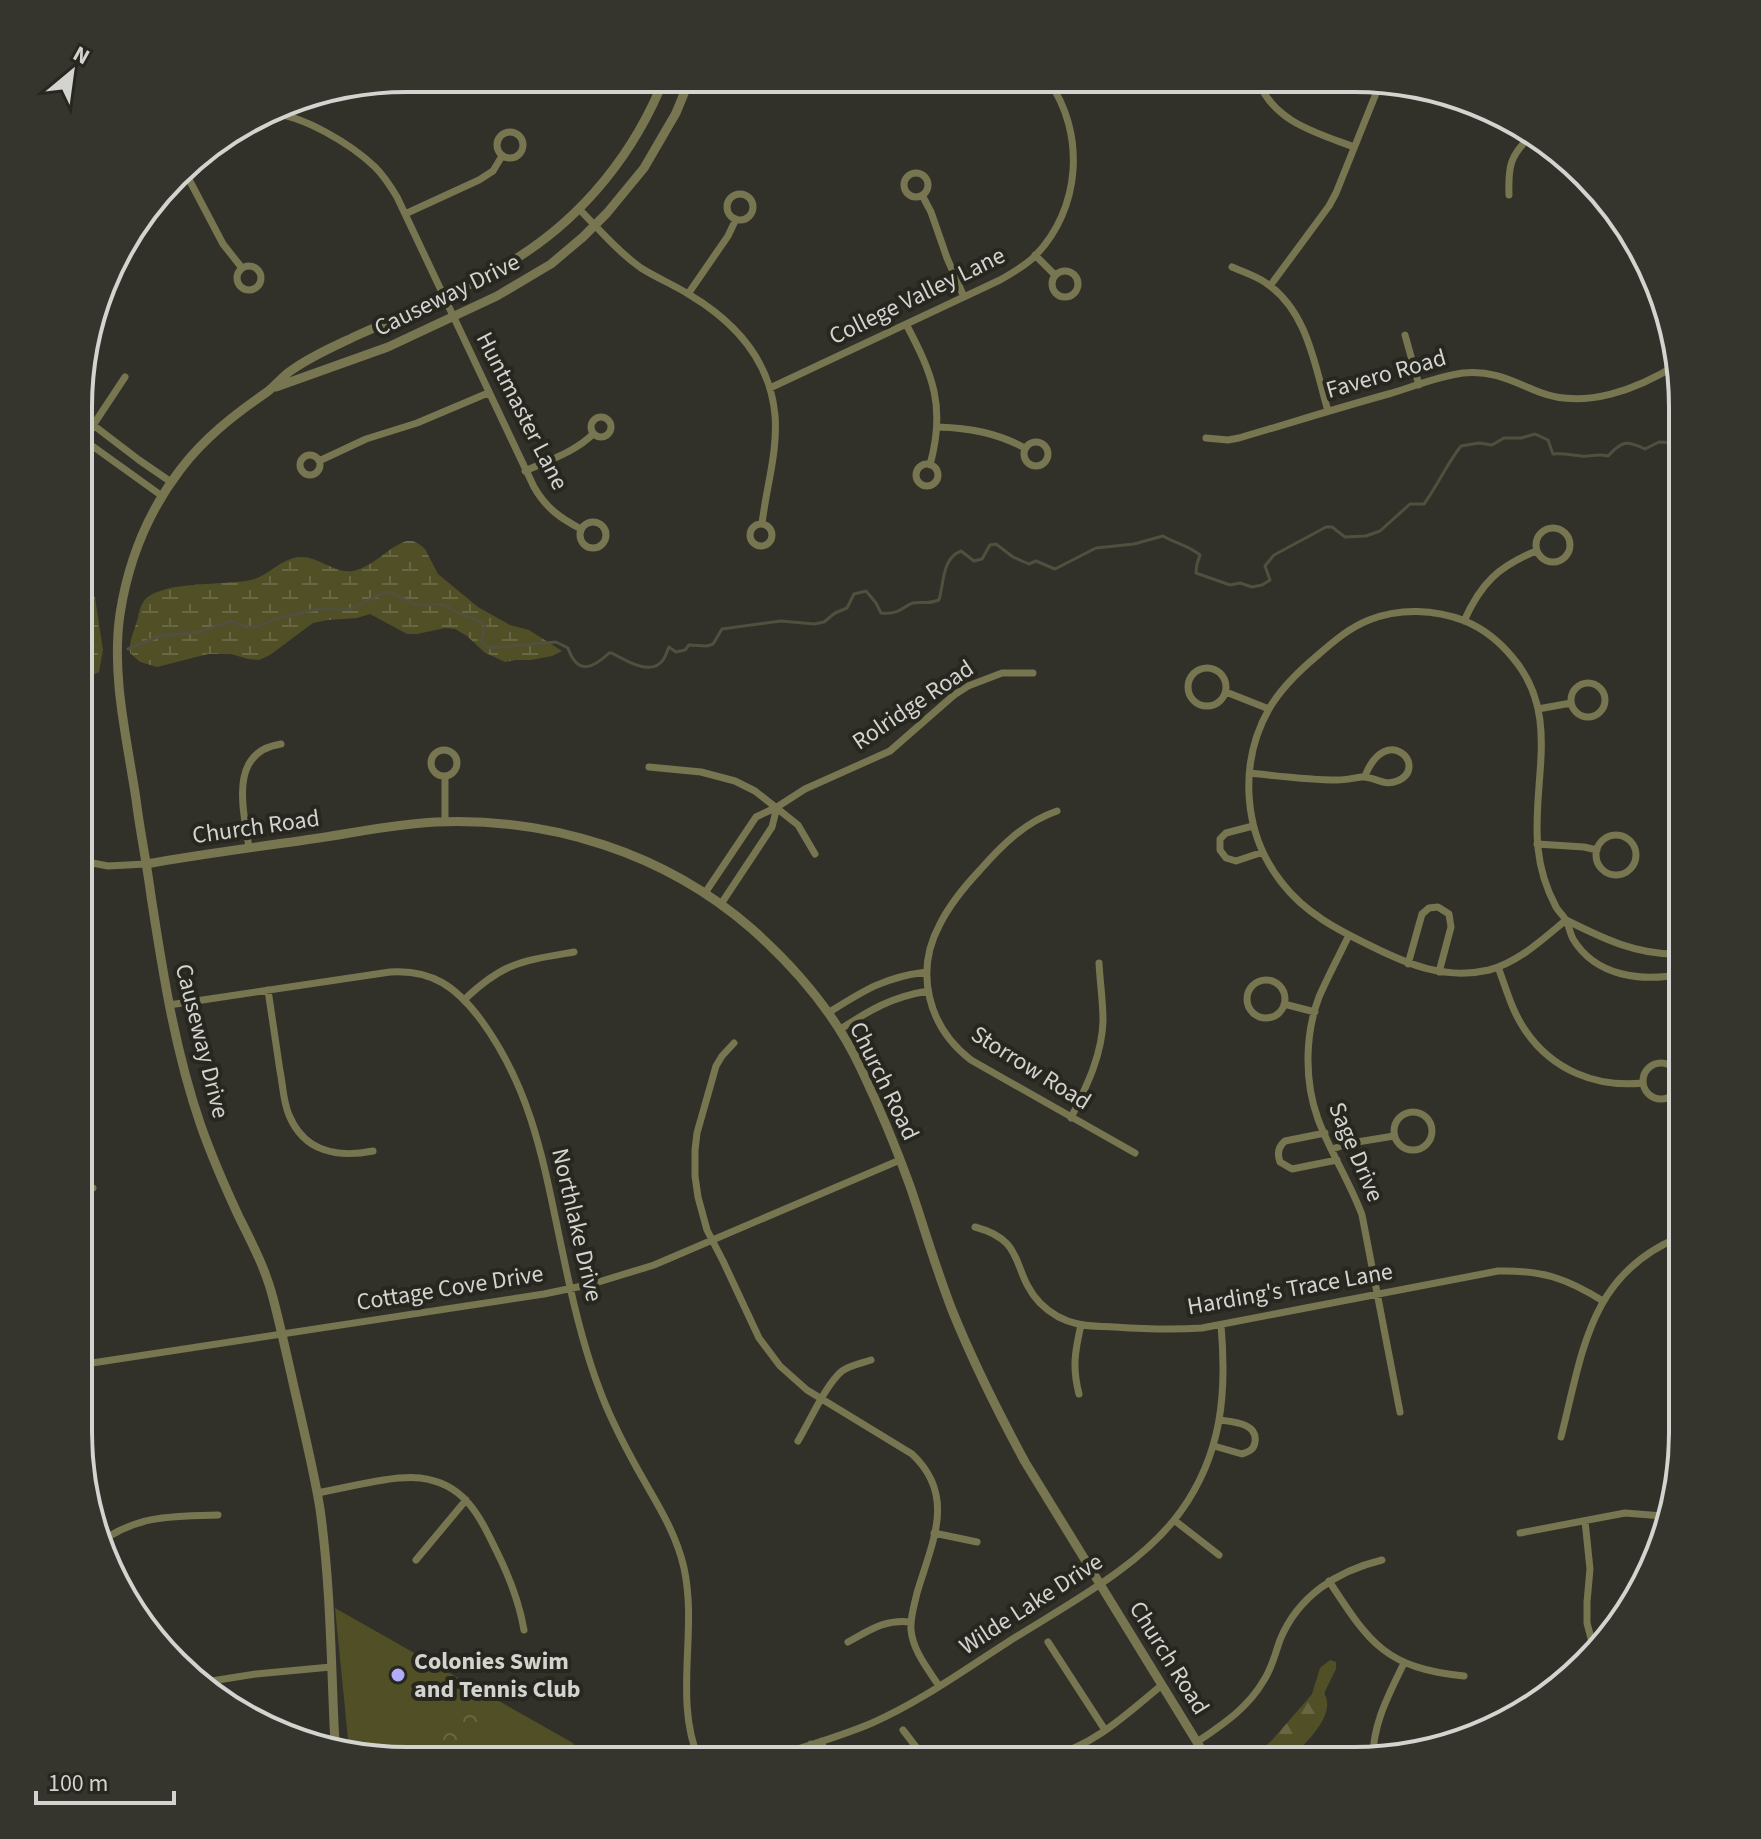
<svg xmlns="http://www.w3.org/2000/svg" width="1761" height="1839" viewBox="0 0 1761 1839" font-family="'Source Sans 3',sans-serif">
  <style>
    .green { fill: #504f26 }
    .forest { fill: url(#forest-firs) }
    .wetland { fill: url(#wetland-marsh) }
    .park { fill: url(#park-crowns) }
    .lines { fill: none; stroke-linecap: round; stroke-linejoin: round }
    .stream { stroke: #51503e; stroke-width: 3 }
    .minor { stroke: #777650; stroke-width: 7 }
    .tertiary { stroke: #777650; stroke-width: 9 }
    .poi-dot { fill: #b3adf9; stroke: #272720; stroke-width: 3 }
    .labels { text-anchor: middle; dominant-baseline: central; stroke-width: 8; stroke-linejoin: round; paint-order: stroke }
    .street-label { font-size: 24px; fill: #d3d4cf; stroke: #272720 }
    .poi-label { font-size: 24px; font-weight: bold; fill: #d3d4cf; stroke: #272720; text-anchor: start }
    .rim { fill: none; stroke: #d3d4cf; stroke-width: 4 }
  </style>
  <defs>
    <pattern id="forest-firs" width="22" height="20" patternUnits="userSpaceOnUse" patternTransform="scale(2)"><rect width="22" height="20" fill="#504f26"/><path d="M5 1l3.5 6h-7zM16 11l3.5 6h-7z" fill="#686744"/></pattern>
    <pattern id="wetland-marsh" width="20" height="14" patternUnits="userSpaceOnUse" patternTransform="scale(2)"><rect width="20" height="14" fill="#504f26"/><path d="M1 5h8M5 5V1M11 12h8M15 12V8" fill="none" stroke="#686744"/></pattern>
    <pattern id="park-crowns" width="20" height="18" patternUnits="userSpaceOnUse" patternTransform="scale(2)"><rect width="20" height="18" fill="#504f26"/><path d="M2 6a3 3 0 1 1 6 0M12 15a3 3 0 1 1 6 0" fill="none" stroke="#686744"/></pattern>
  </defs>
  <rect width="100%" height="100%" fill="#31312a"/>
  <path class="green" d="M 335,1608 L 573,1743 L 581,1760 L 386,1760 L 349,1749 Z"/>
  <path class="forest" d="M 1330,1660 L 1336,1662 L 1336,1669 L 1324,1693 C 1335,1711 1315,1733 1302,1747 L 1304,1754 L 1309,1760 L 1251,1760 L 1273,1739 L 1308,1699 L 1312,1694 L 1320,1668 Z"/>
  <path class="wetland" d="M 406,541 L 413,541 L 419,544 L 425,549 L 438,574 L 478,607 L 510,625 L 529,630 L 562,651 L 552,656 L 531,660 L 516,660 L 505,662 L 484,652 L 467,636 L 455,629 L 445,628 L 417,634 L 407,634 L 370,614 L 357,618 L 328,620 L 313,623 L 270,655 L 259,660 L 248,659 L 231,654 L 208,654 L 157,667 L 140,662 L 130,653 C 129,642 133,634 136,624 C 139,616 139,607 144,601 C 161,580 224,586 251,580 C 269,576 281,558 300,557 C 318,556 335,574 353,571 C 373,567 387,548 406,541 Z
    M 83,595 L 95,597 L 103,650 L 99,672 L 85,679 L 83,677 Z"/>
  <path class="park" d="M 462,1699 L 485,1712 L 463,1751 L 440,1738 Z"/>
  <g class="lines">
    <path class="stream" d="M 83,642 L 97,647
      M 128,649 L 160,636 L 199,632 L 231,621 L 247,627 L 259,626 L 275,619 L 317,609 L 351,609 L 385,592 L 392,593 L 414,604 L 424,605 L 444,604 L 458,613 L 480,621 L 485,626 L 481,642 L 489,648 L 556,642 L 568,648 C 577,674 591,670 609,653 L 612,653 C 625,660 651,677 663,660 C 666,656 667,651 669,647 L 676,652 L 685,650 L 689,645 L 707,646 L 713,644 L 722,629 L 781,621 L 814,624 L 824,622 L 835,613 L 847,608 L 854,594 L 866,591 L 876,603 L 881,613 C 886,613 891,614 895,612 C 901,611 906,605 913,603 C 923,601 927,605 939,600 C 944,583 942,558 961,551 L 974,561 L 982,559 L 990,545 L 996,544 L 1013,557 L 1029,564 L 1036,561 L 1055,569 L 1096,548 L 1134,544 L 1163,536 C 1177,544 1188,545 1200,555 L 1197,564 L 1196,573 L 1230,585 L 1240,583 L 1252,587 L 1262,585 L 1270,580 L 1265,566 L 1274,555 L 1326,527 L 1332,527 L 1345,537 L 1366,536 L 1380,531 L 1410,504 L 1424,504 C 1438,485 1446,465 1461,446 L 1479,443 L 1492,445 L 1504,438 L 1521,438 L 1535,434 L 1548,440 L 1553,454 C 1563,453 1571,455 1581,456 C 1591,457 1597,453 1608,456 C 1622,441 1626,440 1645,449 L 1659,442 L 1678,443 L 1682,433"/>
    <path class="minor" d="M 1258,80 C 1273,122 1317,133 1354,147
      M 271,113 C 304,116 351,144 375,167 C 384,176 391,187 397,197 L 534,487 C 546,508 560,518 581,529
      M497 145a13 13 0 1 1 26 0a13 13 0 1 1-26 0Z
      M 183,168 L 223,244 L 242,268
      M904 185a12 12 0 1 1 24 0a12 12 0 1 1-24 0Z
      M727 207a13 13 0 1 1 26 0a13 13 0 1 1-26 0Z
      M 922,195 L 931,212 L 947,258 L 964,297
      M 1509,195 C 1508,166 1510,155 1532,135
      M 579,209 C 599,229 618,252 641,268 C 657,278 674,285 690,295 C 735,322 770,361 775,415 C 778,452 766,488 762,524
      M 405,214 L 479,180 L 493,171 L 502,156
      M 1035,255 L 1055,275
      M237 278a12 12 0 1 1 24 0a12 12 0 1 1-24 0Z
      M 1232,267 C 1243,272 1256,276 1266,283 C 1308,311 1315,367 1328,411
      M1052 284a13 13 0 1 1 26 0a13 13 0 1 1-26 0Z
      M 1270,286 L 1329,206 L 1336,193 L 1381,81
      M 688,294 L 728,236 L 736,219
      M 906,324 C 933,375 946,407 930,465
      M 1405,335 L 1419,385
      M 770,388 L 1000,280 C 1012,273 1025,266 1035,256 C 1081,209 1086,133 1048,80
      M591 427a10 10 0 1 1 20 0a10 10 0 1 1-20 0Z
      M 84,418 L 139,460 L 171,482
      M 938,427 C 970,428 997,433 1025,448
      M 1206,438 L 1228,440 L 1239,438 C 1290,423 1341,407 1392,393 C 1415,386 1439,376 1463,373 C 1493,370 1512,381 1539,392 C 1585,410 1638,389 1678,364
      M 84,439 L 125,377
      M 84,440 L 162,496
      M1024 454a12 12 0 1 1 24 0a12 12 0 1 1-24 0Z
      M300 465a10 10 0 1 1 20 0a10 10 0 1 1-20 0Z
      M 319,461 L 366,439 L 417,423 L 488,393
      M916 475a11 11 0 1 1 22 0a11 11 0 1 1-22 0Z
      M 525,471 C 549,460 575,452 593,434
      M580 535a13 13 0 1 1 26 0a13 13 0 1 1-26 0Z
      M750 535a11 11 0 1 1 22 0a11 11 0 1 1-22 0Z
      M1536 545a17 17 0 1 1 34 0a17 17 0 1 1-34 0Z
      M 1464,621 C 1481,583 1498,567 1536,551
      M1188 687a19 19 0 1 1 38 0a19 19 0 1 1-38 0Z
      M1571 700a17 17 0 1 1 34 0a17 17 0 1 1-34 0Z
      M 1226,692 L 1269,709
      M 1538,709 L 1571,703
      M431 763a13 13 0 1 1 26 0a13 13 0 1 1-26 0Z
      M 649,767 L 701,772 L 735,781 L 755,791 L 798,825 L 815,854
      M 1250,773 C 1278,776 1308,780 1337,780 C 1346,780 1353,778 1362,777 C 1374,776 1384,787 1397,781 C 1430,768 1387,721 1365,776
      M 445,776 L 445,822
      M 1057,811 C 1025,822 1002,845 980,870 C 965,886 950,904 940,924 C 914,972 928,1027 971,1060 L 1135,1153
      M 1253,826 L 1226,833 L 1220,839 L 1220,850 L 1226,858 L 1236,861 L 1263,852
      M1596 855a20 20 0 1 1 40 0a20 20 0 1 1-40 0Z
      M 1537,844 L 1584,847 L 1597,850
      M 249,848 C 244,811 227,752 281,744
      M 82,861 L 108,866 L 146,864
      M 705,893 L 756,817 L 777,807 L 805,789 L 890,751 L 954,695 L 968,686 L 1002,673 L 1033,673
      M 721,904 L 772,827 L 777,807
      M 1566,920 C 1543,939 1519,962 1489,970 C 1446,980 1409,965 1371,946 C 1338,930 1305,913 1282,883 C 1243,834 1238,764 1269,709 C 1281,688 1300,670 1318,655 C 1334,641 1349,628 1369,620 C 1399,608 1435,609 1465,621 C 1484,629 1500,642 1513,658 C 1562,716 1531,782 1538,848 C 1540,869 1546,888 1556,907 C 1559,912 1564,916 1567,922 C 1569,927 1570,933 1573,939 C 1596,977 1642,982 1682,974
      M 1566,920 C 1604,939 1639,956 1682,954
      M 1349,935 C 1339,956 1328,976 1319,997 C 1305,1034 1304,1081 1318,1119 C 1330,1152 1350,1182 1362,1215 L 1400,1412
      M 1408,964 L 1422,914 L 1429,908 L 1438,907 L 1449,914 L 1451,927 L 1439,972
      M 1498,967 C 1506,988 1512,1011 1525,1030 C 1552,1070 1596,1088 1643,1083
      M1247 999a19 19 0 1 1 38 0a19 19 0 1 1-38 0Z
      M 268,990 C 272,1017 276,1044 280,1071 C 283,1085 283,1101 289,1115 C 304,1152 338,1158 373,1151
      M 465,999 C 504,962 522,961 574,952
      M 1284,1004 L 1315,1012
      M 169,1005 L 390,972 C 433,969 457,988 481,1020 C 535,1094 545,1172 564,1259 C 573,1303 583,1346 599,1388 C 609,1416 623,1443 638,1470 C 656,1502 676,1532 684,1568 C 698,1632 673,1698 699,1760
      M 828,1013 C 863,991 884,977 927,972
      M 839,1030 C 870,1010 891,997 928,991
      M 734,1043 L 722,1056 L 716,1066 L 697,1133 L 695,1150 L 695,1176 L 698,1197 L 707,1230 L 723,1261 L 759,1338 L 780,1366 L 807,1390 L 912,1454 C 957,1496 932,1542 917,1593 C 914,1606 910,1618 911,1630 C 913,1651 928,1669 939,1686
      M1643 1081a18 18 0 1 1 36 0a18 18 0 1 1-36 0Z
      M1394 1131a19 19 0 1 1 38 0a19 19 0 1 1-38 0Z
      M 1071,1118 C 1086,1087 1102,1056 1103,1021 C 1103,1001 1100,982 1099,963
      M 1325,1133 L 1285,1141 C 1278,1147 1277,1154 1280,1162 L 1292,1169 L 1337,1160
      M 1332,1149 L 1351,1143 L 1394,1136
      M 80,1190 L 93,1188
      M 975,1227 C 1028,1241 1010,1271 1040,1303 C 1050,1313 1064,1321 1078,1324 C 1090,1327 1103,1326 1115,1327 C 1144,1329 1173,1330 1202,1328 L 1498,1271 C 1542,1270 1566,1278 1603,1301
      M 79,1365 L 544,1294 L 592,1284 L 654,1265 L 900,1160
      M 1079,1394 C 1072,1367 1075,1351 1081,1325
      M 1561,1437 C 1583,1351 1589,1273 1682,1236
      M 798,1441 C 809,1423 826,1384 842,1371 C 850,1365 862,1363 871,1360
      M 1214,1446 L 1242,1454 C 1248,1452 1254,1450 1255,1442 C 1258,1423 1233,1422 1220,1420
      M 317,1493 C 346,1488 392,1475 420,1478 C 464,1483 479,1515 496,1550 C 509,1576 519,1601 524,1630
      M 1174,1520 L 1219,1555
      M 1585,1521 L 1590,1569 L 1587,1602 L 1587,1623 L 1593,1646
      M 934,1533 L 977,1542
      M 1520,1533 L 1625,1513 L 1663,1516
      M 98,1544 C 136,1515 172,1516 218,1515
      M 416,1560 L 466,1500
      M 1329,1581 C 1370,1644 1386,1668 1464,1676
      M 848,1642 C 870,1630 884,1619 911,1622
      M 1048,1642 L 1105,1730
      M 205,1682 L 256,1674 L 331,1667
      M 903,1730 L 926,1760
      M 822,1741 L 825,1760
      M 1197,1742 C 1223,1724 1248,1708 1264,1680 C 1272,1668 1275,1654 1280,1640 C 1298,1596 1337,1571 1382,1560
      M 811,1744 L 813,1760
      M 763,1760 C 799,1748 837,1738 872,1723 C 920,1702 964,1670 1008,1642 C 1066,1605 1141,1567 1181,1511 C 1222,1454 1227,1393 1221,1325
      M 989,1760 C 1010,1756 1031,1758 1052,1755 C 1093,1747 1130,1711 1162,1685
      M 1373,1760 C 1372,1725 1389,1694 1404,1663"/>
    <path class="tertiary" d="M 276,387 L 388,347 L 497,296 L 551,264 L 583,237 L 607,213 L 644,168 L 676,113 L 690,79
      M 146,864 C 201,854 257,847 312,839 C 353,833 395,824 436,822 C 551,817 665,853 752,929 C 797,969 837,1016 862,1071 C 880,1109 896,1147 910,1186 C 924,1227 936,1269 952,1310 C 973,1362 998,1412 1025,1462 L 1208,1760
      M 335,1745 C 331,1667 331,1587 320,1509 C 315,1477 307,1445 300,1413 C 291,1375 283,1336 273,1298 C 266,1270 252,1243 239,1217 C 225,1187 212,1157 201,1126 C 175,1051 163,974 151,896 C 147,864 140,832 136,799 C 127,739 111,675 120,614 C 128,562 148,512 180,470 C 204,438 234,415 267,392 C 275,386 281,378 289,372 C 309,357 335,346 358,335 C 411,311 468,289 517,258 C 584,216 635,152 664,79"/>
  </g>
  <circle class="poi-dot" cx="398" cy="1675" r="8"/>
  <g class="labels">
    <g class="street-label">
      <text transform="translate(447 295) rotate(-26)">Causeway Drive</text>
      <text transform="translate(917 296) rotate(-26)">College Valley Lane</text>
      <text transform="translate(1386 374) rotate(-16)">Favero Road</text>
      <text transform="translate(522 411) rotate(63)">Huntmaster Lane</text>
      <text transform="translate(913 705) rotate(-34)">Rolridge Road</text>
      <text transform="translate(256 827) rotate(-8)">Church Road</text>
      <text transform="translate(202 1041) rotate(76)">Causeway Drive</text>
      <text transform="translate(1031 1068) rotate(32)">Storrow Road</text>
      <text transform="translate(884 1081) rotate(64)">Church Road</text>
      <text transform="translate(1356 1152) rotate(67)">Sage Drive</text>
      <text transform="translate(577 1225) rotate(77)">Northlake Drive</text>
      <text transform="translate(450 1288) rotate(-9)">Cottage Cove Drive</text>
      <text transform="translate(1290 1289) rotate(-10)">Harding's Trace Lane</text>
      <text transform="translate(1031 1604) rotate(-33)">Wilde Lake Drive</text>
      <text transform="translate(1169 1658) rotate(58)">Church Road</text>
    </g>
    <g class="poi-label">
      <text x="414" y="1661">Colonies Swim<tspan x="414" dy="28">and Tennis Club</tspan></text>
    </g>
  </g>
  <path d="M0 0H1761V1839H0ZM407 92H1354A315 315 0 0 1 1669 407V1432A315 315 0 0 1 1354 1747H407A315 315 0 0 1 92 1432V407A315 315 0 0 1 407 92Z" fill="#35352e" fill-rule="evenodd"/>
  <path class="rim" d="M407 92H1354A315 315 0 0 1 1669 407V1432A315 315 0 0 1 1354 1747H407A315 315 0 0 1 92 1432V407A315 315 0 0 1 407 92Z"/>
  <g transform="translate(72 72) rotate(29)" stroke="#272720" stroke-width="6" paint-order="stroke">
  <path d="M0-6L14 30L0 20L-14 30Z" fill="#d3d4cf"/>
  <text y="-12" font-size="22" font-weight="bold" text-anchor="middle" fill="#d3d4cf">N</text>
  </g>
  <path d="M36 1791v12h138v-12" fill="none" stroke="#d3d4cf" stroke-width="4"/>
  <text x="48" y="1791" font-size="24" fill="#d3d4cf" stroke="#272720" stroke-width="6" paint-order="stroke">100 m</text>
</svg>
